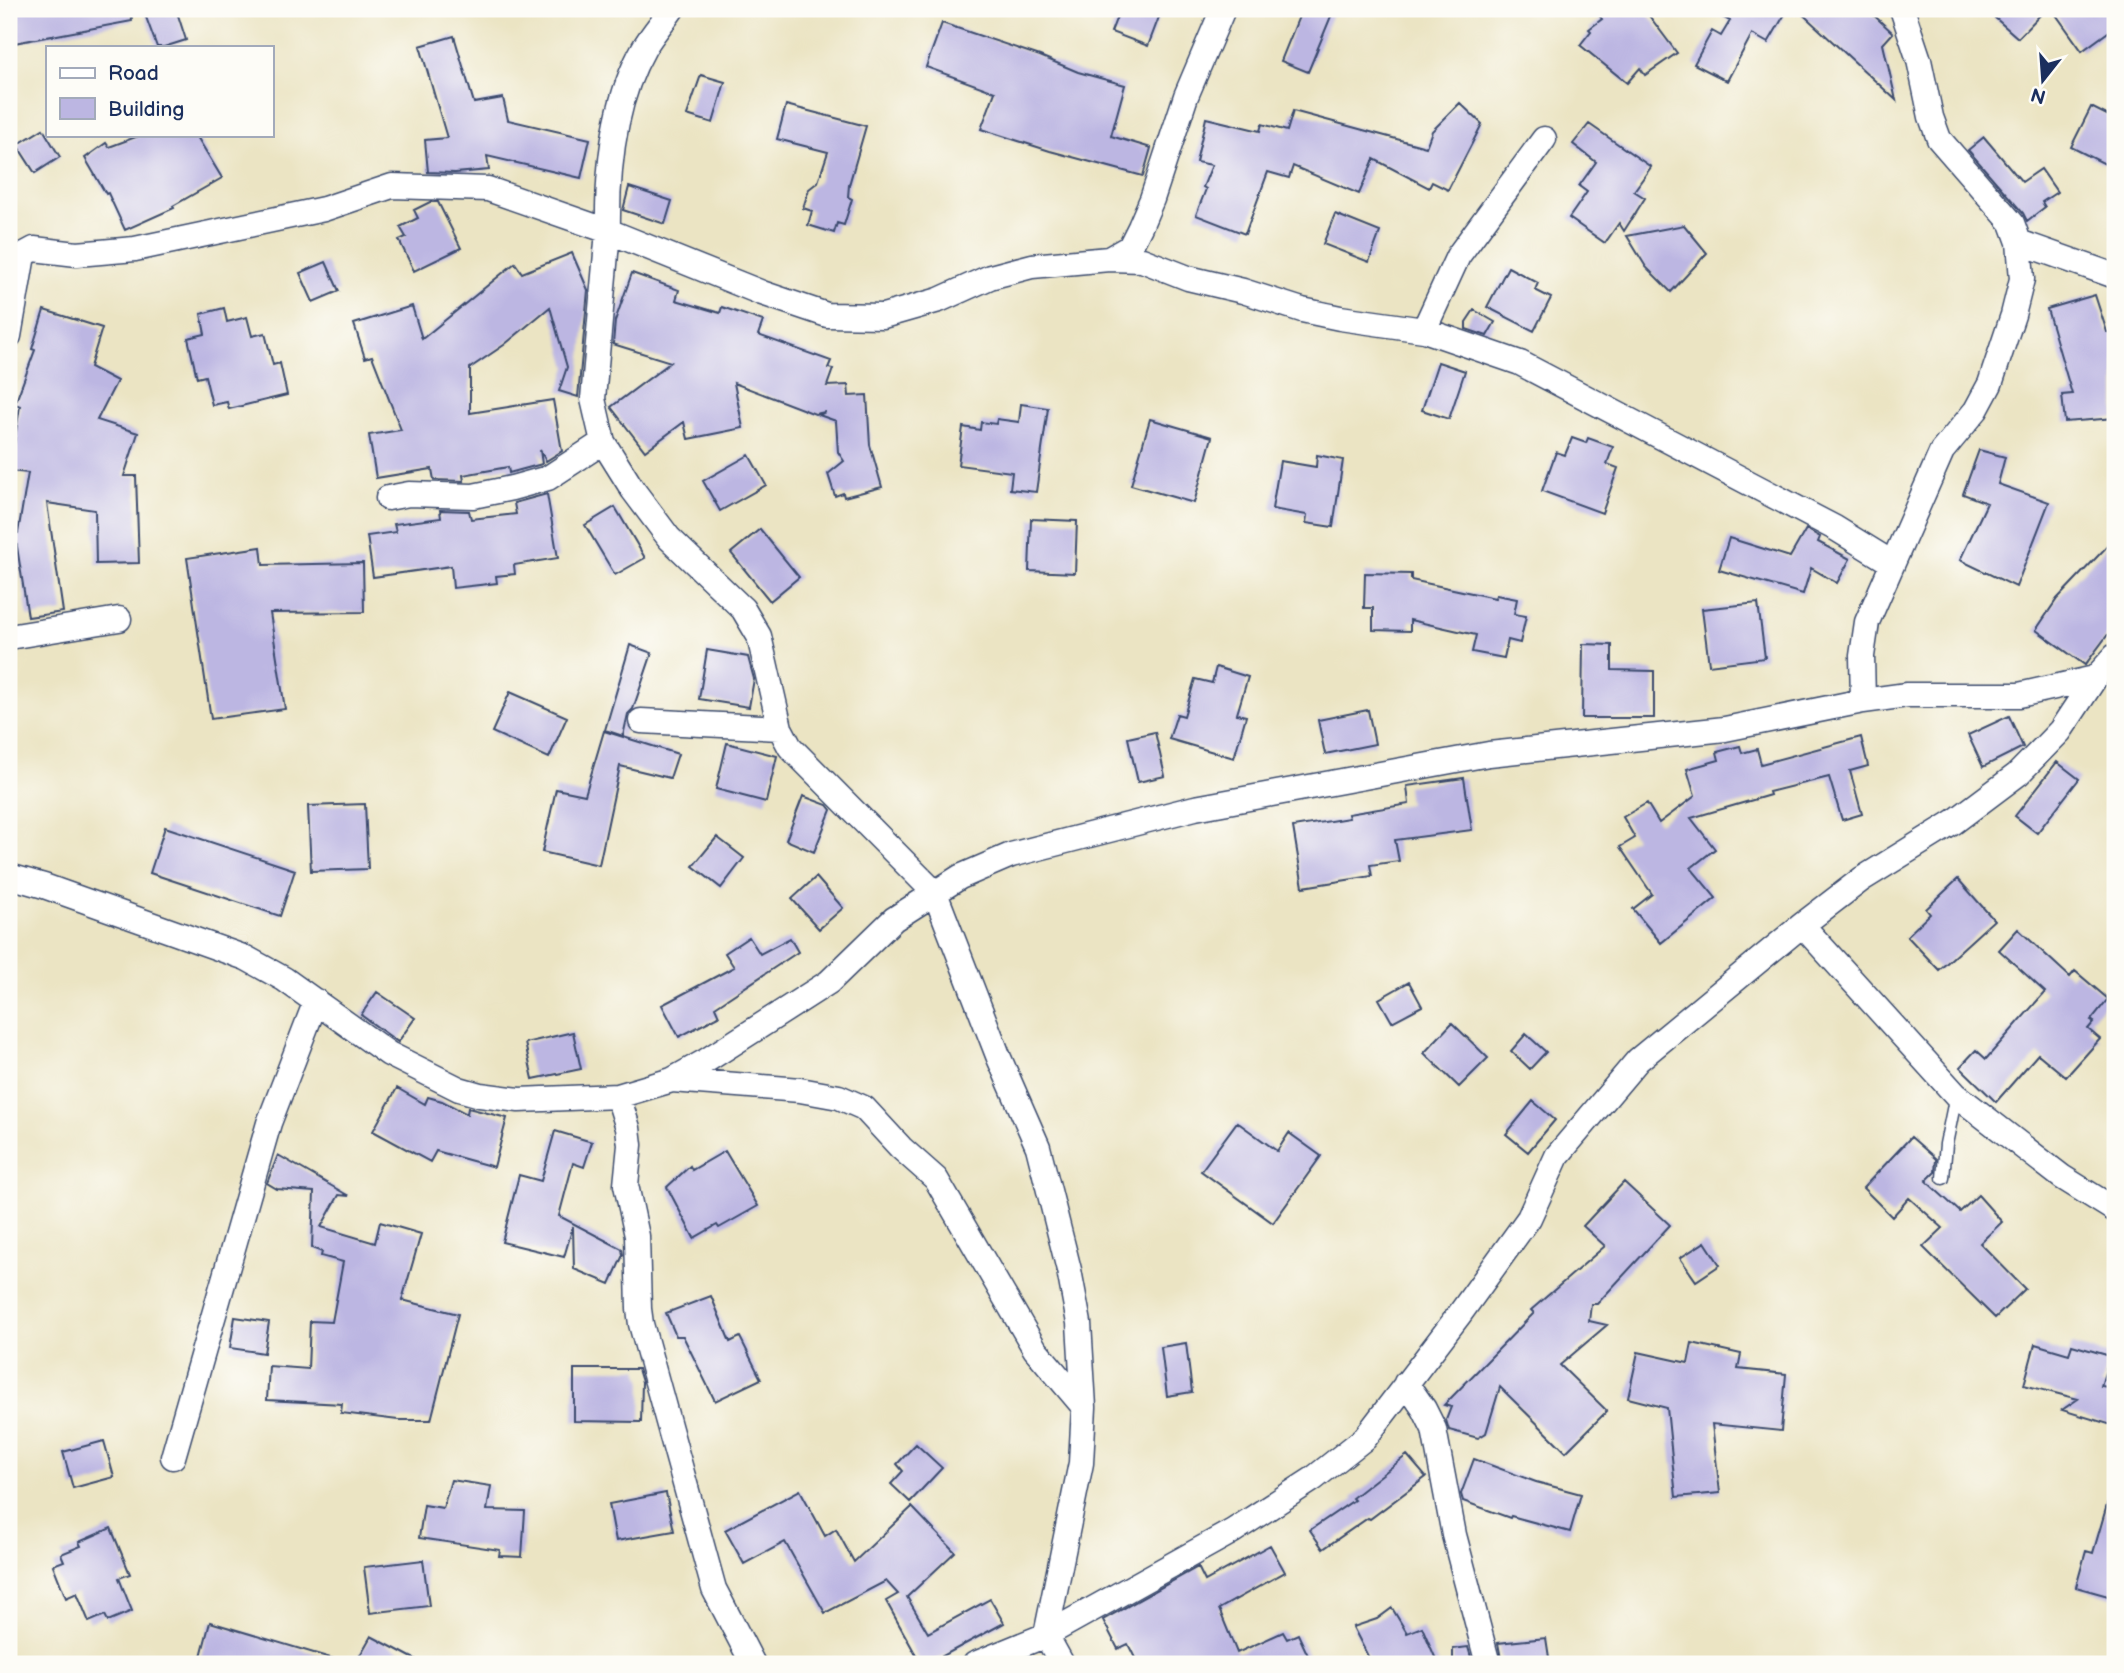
<svg xmlns="http://www.w3.org/2000/svg" width="2124" height="1673" viewBox="0 0 2124 1673" font-family="'Balsamiq Sans',sans-serif">
  <style>
    .building { fill: #bcb6e2 }
    .lines { fill: none; stroke-linecap: round; stroke-linejoin: round }
    .lane-casing { stroke: #3a4a6d; stroke-width: 15 }
    .street-casing { stroke: #3a4a6d; stroke-width: 27 }
    .lane { stroke: #fff; stroke-width: 12 }
    .street { stroke: #fff; stroke-width: 24 }
  </style>
  <rect width="100%" height="100%" fill="#fdfcf7"/>
  <filter id="ink" filterUnits="userSpaceOnUse"><feTurbulence type="fractalNoise" baseFrequency=".0143" numOctaves="2"/><feDisplacementMap in="SourceGraphic" scale="14" xChannelSelector="R" yChannelSelector="G"/><feConvolveMatrix kernelMatrix="1 2 1 2 8 2 1 2 1" color-interpolation-filters="sRGB"/></filter>
  <filter id="wash" filterUnits="userSpaceOnUse"><feTurbulence type="fractalNoise" baseFrequency=".00686" numOctaves="4" result="noise"/><feDisplacementMap in="SourceGraphic" scale="28" xChannelSelector="R" yChannelSelector="G"/><feGaussianBlur stdDeviation="1.57" result="paint"/><feColorMatrix in="noise" values="0 0 0 0 0 0 0 0 0 0 0 0 0 0 0 0 0 1.4 0 .05"/><feComposite in="paint" operator="in"/></filter>
  <g filter="url(#wash)">
    <rect width="100%" height="100%" fill="#ebe4c3"/>
    <g id="blocks">
      <path class="building" d="M 9,9 L 131,9 L 132,21 L 9,44 Z
        M 143,9 L 176,9 L 186,40 L 164,47 L 157,47 Z
        M 1120,9 L 1162,9 L 1148,46 L 1111,32 Z
        M 1302,9 L 1334,9 L 1308,72 L 1281,61 Z
        M 1594,9 L 1644,9 L 1677,53 L 1645,75 L 1640,68 L 1627,83 L 1580,45 L 1591,31 L 1589,29 L 1602,19 Z
        M 1708,9 L 1788,9 L 1768,43 L 1752,34 L 1727,81 L 1694,64 L 1712,31 L 1721,36 L 1730,21 Z
        M 1797,9 L 1867,9 L 1893,33 L 1883,44 L 1896,100 Z
        M 1985,9 L 2046,9 L 2018,38 Z
        M 2052,9 L 2115,9 L 2115,27 L 2082,51 Z
        M 942,23 L 1040,56 L 1078,72 L 1125,85 L 1111,136 L 1151,148 L 1143,176 L 1050,151 L 981,129 L 995,92 L 926,67 Z
        M 454,36 L 474,103 L 503,98 L 508,120 L 590,139 L 581,178 L 487,156 L 489,170 L 455,173 L 428,172 L 425,140 L 447,138 L 420,46 Z
        M 701,75 L 725,82 L 713,123 L 687,115 Z
        M 1460,103 L 1482,124 L 1448,190 L 1432,182 L 1429,188 L 1374,159 L 1359,194 L 1293,166 L 1289,178 L 1268,172 L 1245,234 L 1196,215 L 1206,189 L 1203,187 L 1212,165 L 1196,162 L 1206,118 L 1260,131 L 1262,124 L 1287,131 L 1293,111 L 1426,147 L 1432,131 Z
        M 786,105 L 866,126 L 849,185 L 848,197 L 852,199 L 844,225 L 837,223 L 834,233 L 808,225 L 812,211 L 803,208 L 809,189 L 818,182 L 828,152 L 777,139 Z
        M 2091,107 L 2115,119 L 2115,169 L 2071,147 Z
        M 1589,124 L 1651,167 L 1634,191 L 1645,198 L 1624,231 L 1619,223 L 1605,243 L 1569,218 L 1587,192 L 1579,186 L 1596,162 L 1573,144 Z
        M 43,129 L 60,157 L 35,173 L 17,145 Z
        M 141,135 L 196,135 L 222,178 L 173,206 L 174,208 L 125,230 L 108,193 L 106,194 L 85,158 L 106,143 L 109,147 Z
        M 1984,137 L 2022,182 L 2041,169 L 2057,192 L 2042,202 L 2045,207 L 2027,221 L 2023,213 L 1968,150 Z
        M 629,187 L 672,201 L 665,224 L 623,210 Z
        M 430,202 L 438,202 L 461,248 L 414,271 L 399,240 L 406,237 L 400,227 L 418,218 L 414,210 Z
        M 1335,214 L 1380,232 L 1369,262 L 1323,244 Z
        M 1684,225 L 1707,253 L 1671,292 L 1646,267 L 1627,236 Z
        M 572,253 L 588,290 L 578,397 L 559,391 L 567,367 L 550,307 L 504,345 L 470,368 L 470,413 L 553,400 L 562,451 L 546,461 L 540,450 L 542,464 L 509,473 L 508,467 L 463,475 L 464,481 L 434,480 L 432,469 L 376,478 L 369,435 L 401,430 L 372,356 L 365,358 L 354,324 L 412,306 L 422,339 L 515,263 L 522,273 Z
        M 326,262 L 339,291 L 313,302 L 300,273 Z
        M 1508,267 L 1538,283 L 1535,290 L 1551,298 L 1534,331 L 1487,307 Z
        M 632,273 L 679,290 L 676,300 L 720,313 L 722,307 L 763,321 L 758,335 L 831,361 L 828,368 L 833,369 L 827,386 L 848,385 L 849,396 L 867,395 L 870,445 L 882,487 L 844,497 L 843,493 L 835,496 L 828,474 L 844,461 L 838,452 L 836,421 L 819,415 L 825,412 L 815,414 L 734,383 L 743,428 L 688,439 L 684,422 L 645,451 L 611,407 L 671,362 L 613,344 L 615,321 Z
        M 2095,295 L 2107,332 L 2115,333 L 2115,418 L 2065,422 L 2062,395 L 2072,394 L 2047,309 Z
        M 224,308 L 227,322 L 247,317 L 252,336 L 265,333 L 273,365 L 280,363 L 287,395 L 229,409 L 227,402 L 212,405 L 205,376 L 197,378 L 188,338 L 205,334 L 201,314 Z
        M 44,310 L 102,328 L 90,367 L 117,381 L 97,420 L 138,433 L 124,476 L 136,476 L 139,563 L 96,564 L 95,510 L 47,503 L 63,612 L 28,617 L 15,534 L 18,533 L 28,473 L 10,471 L 20,406 L 15,404 L 35,350 L 32,349 Z
        M 1474,310 L 1495,322 L 1487,336 L 1466,329 L 1466,322 Z
        M 1438,362 L 1465,371 L 1449,419 L 1422,410 Z
        M 1021,404 L 1048,408 L 1036,492 L 1010,489 L 1012,472 L 958,465 L 963,427 L 980,430 L 981,422 L 996,424 L 997,419 L 1019,422 Z
        M 1150,419 L 1212,437 L 1194,503 L 1131,485 Z
        M 1572,438 L 1586,443 L 1588,438 L 1613,447 L 1607,464 L 1618,468 L 1602,513 L 1542,491 L 1556,452 L 1565,455 Z
        M 1979,450 L 2005,457 L 1998,484 L 2049,502 L 2016,587 L 1960,560 L 1987,503 L 1963,494 Z
        M 749,455 L 766,485 L 720,511 L 703,481 Z
        M 1317,455 L 1343,460 L 1333,527 L 1306,523 L 1307,515 L 1272,509 L 1280,461 L 1316,467 Z
        M 547,494 L 558,558 L 514,565 L 515,574 L 496,576 L 497,583 L 453,588 L 451,566 L 373,577 L 367,536 L 396,532 L 394,524 L 441,518 L 440,510 L 469,511 L 471,519 L 516,514 L 514,503 Z
        M 615,507 L 645,558 L 615,575 L 585,525 Z
        M 1031,519 L 1077,521 L 1075,573 L 1029,571 Z
        M 760,529 L 799,577 L 770,601 L 731,553 Z
        M 1806,529 L 1820,537 L 1818,542 L 1850,559 L 1837,583 L 1811,568 L 1803,594 L 1719,570 L 1729,538 L 1790,557 Z
        M 2115,538 L 2115,625 L 2085,665 L 2036,630 L 2057,599 Z
        M 261,547 L 263,565 L 363,563 L 364,612 L 270,613 L 285,709 L 211,719 L 187,558 Z
        M 1365,573 L 1411,574 L 1411,580 L 1495,598 L 1496,595 L 1517,599 L 1514,614 L 1526,616 L 1520,643 L 1508,640 L 1504,658 L 1472,652 L 1476,635 L 1410,620 L 1410,631 L 1373,630 L 1373,608 L 1364,608 Z
        M 1758,603 L 1765,658 L 1709,665 L 1702,609 Z
        M 1583,644 L 1612,645 L 1612,670 L 1654,671 L 1654,718 L 1582,718 Z
        M 630,645 L 652,653 L 633,709 L 628,714 L 623,736 L 605,730 Z
        M 707,650 L 748,657 L 754,679 L 749,707 L 699,699 Z
        M 1216,667 L 1248,677 L 1237,714 L 1246,716 L 1234,758 L 1169,739 L 1177,714 L 1184,716 L 1195,679 L 1212,683 Z
        M 510,692 L 567,717 L 549,758 L 492,732 Z
        M 1368,710 L 1375,744 L 1325,754 L 1318,720 Z
        M 2009,716 L 2023,747 L 1983,767 L 1968,735 Z
        M 604,731 L 678,754 L 670,778 L 620,766 L 599,865 L 542,852 L 556,789 L 585,795 Z
        M 1155,732 L 1165,776 L 1138,782 L 1128,738 Z
        M 1861,737 L 1868,766 L 1850,771 L 1862,814 L 1842,820 L 1829,777 L 1769,792 L 1770,795 L 1691,818 L 1715,849 L 1691,868 L 1716,898 L 1661,943 L 1633,909 L 1652,894 L 1620,847 L 1635,838 L 1623,817 L 1647,803 L 1659,823 L 1695,796 L 1687,769 L 1719,760 L 1717,752 L 1740,746 L 1742,753 L 1757,749 L 1761,764 Z
        M 727,743 L 777,756 L 766,802 L 716,789 Z
        M 2057,762 L 2079,779 L 2037,833 L 2015,816 Z
        M 1464,778 L 1472,830 L 1395,840 L 1399,861 L 1370,865 L 1372,876 L 1303,887 L 1293,827 L 1349,818 L 1348,814 L 1409,804 L 1407,786 Z
        M 803,796 L 827,805 L 831,810 L 814,852 L 786,840 Z
        M 365,804 L 368,869 L 311,871 L 308,806 Z
        M 165,827 L 295,870 L 280,916 L 150,873 Z
        M 717,837 L 744,858 L 721,888 L 693,866 Z
        M 816,877 L 843,908 L 819,929 L 792,899 Z
        M 1958,879 L 1994,920 L 1939,970 L 1907,936 L 1930,914 L 1926,909 Z
        M 2018,929 L 2070,977 L 2075,971 L 2108,999 L 2091,1020 L 2094,1022 L 2088,1029 L 2100,1039 L 2066,1077 L 2038,1054 L 1996,1102 L 1960,1067 L 1976,1050 L 1986,1059 L 2045,992 L 1999,950 Z
        M 749,937 L 760,954 L 790,938 L 798,952 L 715,1007 L 719,1016 L 679,1037 L 662,1005 L 734,967 L 725,953 Z
        M 1409,982 L 1422,1006 L 1392,1022 L 1379,999 Z
        M 377,992 L 415,1018 L 398,1042 L 361,1015 Z
        M 1452,1023 L 1488,1058 L 1459,1087 L 1424,1053 Z
        M 573,1032 L 581,1069 L 533,1079 L 525,1043 Z
        M 1526,1034 L 1546,1052 L 1530,1069 L 1511,1051 Z
        M 397,1088 L 425,1104 L 428,1097 L 442,1101 L 467,1114 L 468,1108 L 507,1118 L 494,1167 L 436,1151 L 430,1162 L 373,1131 Z
        M 1533,1101 L 1555,1120 L 1528,1152 L 1506,1134 Z
        M 1237,1122 L 1277,1151 L 1289,1133 L 1321,1156 L 1273,1223 L 1201,1171 Z
        M 555,1131 L 592,1142 L 584,1167 L 573,1163 L 559,1216 L 622,1249 L 623,1255 L 610,1284 L 574,1269 L 573,1226 L 564,1257 L 502,1242 L 519,1175 L 541,1181 Z
        M 1911,1137 L 1936,1159 L 1935,1172 L 1926,1181 L 1960,1212 L 1978,1195 L 2002,1222 L 1980,1243 L 2025,1289 L 1995,1318 L 1923,1247 L 1943,1228 L 1909,1198 L 1892,1217 L 1863,1188 Z
        M 725,1151 L 758,1206 L 719,1228 L 717,1225 L 694,1238 L 667,1187 L 690,1166 L 692,1170 Z
        M 278,1155 L 349,1196 L 339,1195 L 321,1227 L 375,1243 L 380,1222 L 421,1234 L 402,1300 L 458,1314 L 431,1420 L 398,1420 L 341,1413 L 342,1404 L 267,1400 L 269,1366 L 308,1369 L 310,1321 L 332,1322 L 343,1262 L 321,1256 L 322,1252 L 312,1248 L 314,1192 L 277,1189 L 267,1183 Z
        M 1624,1182 L 1670,1225 L 1597,1304 L 1591,1304 L 1589,1321 L 1607,1325 L 1560,1365 L 1607,1411 L 1566,1452 L 1500,1387 L 1486,1433 L 1478,1438 L 1449,1430 L 1446,1420 L 1451,1407 L 1444,1405 L 1534,1313 L 1531,1310 L 1605,1246 L 1583,1226 Z
        M 1705,1242 L 1720,1265 L 1696,1281 L 1680,1258 Z
        M 711,1296 L 730,1342 L 740,1337 L 761,1379 L 715,1401 L 683,1336 L 676,1336 L 666,1313 Z
        M 235,1317 L 269,1322 L 264,1353 L 230,1348 Z
        M 1186,1343 L 1192,1392 L 1167,1396 L 1161,1347 Z
        M 1692,1343 L 1741,1354 L 1738,1369 L 1786,1374 L 1781,1431 L 1712,1424 L 1720,1493 L 1676,1497 L 1667,1408 L 1628,1398 L 1638,1352 L 1688,1363 Z
        M 2035,1344 L 2069,1354 L 2072,1345 L 2110,1356 L 2101,1386 L 2115,1388 L 2115,1426 L 2062,1410 L 2078,1399 L 2024,1385 Z
        M 574,1369 L 638,1369 L 642,1382 L 641,1422 L 574,1421 Z
        M 104,1441 L 114,1477 L 73,1488 L 63,1452 Z
        M 916,1444 L 942,1468 L 910,1502 L 891,1484 L 903,1471 L 897,1464 Z
        M 1407,1455 L 1426,1477 L 1370,1519 L 1368,1518 L 1323,1549 L 1310,1530 L 1354,1500 L 1352,1498 Z
        M 1474,1459 L 1536,1482 L 1581,1494 L 1570,1532 L 1511,1516 L 1510,1518 L 1463,1501 L 1461,1494 Z
        M 451,1480 L 491,1486 L 487,1510 L 525,1511 L 522,1557 L 499,1556 L 500,1550 L 419,1538 L 424,1505 L 443,1508 Z
        M 800,1490 L 825,1536 L 836,1529 L 854,1562 L 912,1507 L 955,1552 L 907,1597 L 928,1633 L 990,1599 L 1004,1623 L 928,1664 L 921,1664 L 886,1601 L 898,1594 L 886,1581 L 825,1613 L 785,1542 L 744,1564 L 725,1530 Z
        M 666,1493 L 674,1531 L 616,1541 L 609,1504 Z
        M 2109,1498 L 2115,1499 L 2115,1598 L 2076,1587 L 2086,1551 L 2093,1553 Z
        M 111,1528 L 130,1574 L 119,1578 L 132,1611 L 108,1621 L 105,1615 L 89,1622 L 77,1593 L 66,1598 L 53,1565 L 64,1561 L 61,1554 L 81,1546 L 79,1542 Z
        M 1270,1545 L 1285,1572 L 1219,1609 L 1237,1653 L 1283,1632 L 1287,1639 L 1298,1634 L 1312,1664 L 1138,1664 L 1128,1644 L 1118,1649 L 1103,1620 L 1198,1567 L 1205,1581 Z
        M 423,1560 L 429,1606 L 370,1613 L 364,1567 Z
        M 1392,1608 L 1407,1633 L 1422,1627 L 1438,1664 L 1372,1664 L 1353,1627 L 1377,1619 Z
        M 210,1622 L 334,1659 L 334,1664 L 199,1664 Z
        M 371,1636 L 424,1664 L 355,1664 Z
        M 1546,1638 L 1550,1664 L 1502,1664 L 1498,1643 Z
        M 1468,1647 L 1473,1664 L 1453,1664 L 1453,1649 Z"/>
    </g>
  </g>
  <g filter="url(#ink)">
    <use href="#blocks" fill-opacity="0" stroke="#3a4a6d" stroke-width="2"/>
    <g class="lines">
      <defs>
        <path id="lane" d="M 1943,1178 L 1946,1144 L 1956,1095"/>
        <path id="street" d="M 672,9 C 663,22 652,34 644,48 C 613,102 607,171 608,231 L 762,293 L 827,315 L 883,316 L 939,300 L 990,277 L 1032,266 L 1109,259 L 1130,247 L 1140,227 L 1152,199 L 1186,96 L 1223,9
          M 2019,242 L 2115,276
          M 1109,259 L 1142,260 L 1188,278 L 1243,291 L 1302,310 L 1340,318 L 1424,330 L 1520,363 L 1835,528 L 1892,563
          M 1424,330 L 1458,256 L 1544,139
          M 9,336 L 23,255 L 34,249 L 77,254 L 135,249 L 324,209 L 392,186 L 488,189 L 608,231 L 593,399 L 603,442 L 633,490 L 669,538 L 743,609 L 759,636 L 780,728 L 790,747 L 935,893 L 999,1058 L 1038,1147 L 1069,1270 L 1079,1323 L 1084,1407 L 1081,1463 L 1046,1635 L 1062,1664
          M 388,498 L 409,494 L 473,496 L 512,488 L 548,478 L 603,442
          M 9,637 L 119,619
          M 1863,701 L 1862,656 L 1867,622 L 1942,451 L 1976,410 L 1990,384 L 2013,315 L 2022,279 L 2019,242 L 2012,223 L 1939,139 L 1931,117 L 1919,60 L 1902,9
          M 641,721 L 780,728
          M 9,876 L 44,886 L 246,958 L 284,979 L 389,1054 L 459,1089 L 480,1095 L 519,1100 L 618,1096 L 672,1080 L 704,1062 L 829,982 L 894,919 L 960,877 L 1011,855 L 1195,808 L 1489,754 L 1725,729 L 1863,701 L 1907,695 L 2019,695 L 2095,678
          M 1802,925 L 1956,1095 L 2062,1177 L 2115,1210
          M 672,1080 L 800,1090 L 839,1097 L 864,1108 L 901,1148 L 936,1179 L 1035,1349 L 1084,1407
          M 618,1096 L 628,1128 L 630,1145 L 626,1185 L 637,1236 L 639,1309 L 641,1324 L 714,1589 L 753,1664
          M 1406,1383 L 1424,1409 L 1434,1429 L 1454,1535 L 1488,1664
          M 173,1457 L 269,1123 L 316,1001
          M 975,1664 L 1046,1635 L 1233,1531 L 1313,1479 L 1365,1438 L 1459,1315 L 1529,1218 L 1557,1156 L 1638,1060 L 1802,925 L 1862,879 L 1954,822 L 2018,774 L 2060,731 L 2095,678 L 2115,656"/>
      </defs>
      <use href="#lane" class="lane-casing"/>
      <use href="#street" class="street-casing"/>
      <use href="#lane" class="lane"/>
      <use href="#street" class="street"/>
    </g>
  </g>
  <rect width="2124" height="1673" fill="none" stroke="#fdfcf7" stroke-width="35"/>
  <rect x="46" y="46" width="228" height="91" fill="#fdfcf7" stroke="#a3aaba" stroke-width="2"/>
  <rect x="60" y="68" width="35" height="10" fill="#ffffff" stroke="#a3aaba" stroke-width="2"/>
  <text x="108" y="80" font-size="21" fill="#1b2f5e">Road</text>
  <rect x="60" y="98" width="35" height="21" fill="#bcb6e2" stroke="#a3aaba" stroke-width="2"/>
  <text x="108" y="116" font-size="21" fill="#1b2f5e">Building</text>
  <g transform="translate(2043 80) rotate(197)" stroke="#fdfcf7" stroke-width="5" paint-order="stroke">
  <path d="M0-5L12 26L0 18L-12 26Z" fill="#1b2f5e"/>
  <text y="-10" font-size="19" font-weight="bold" text-anchor="middle" fill="#1b2f5e">N</text>
  </g>
</svg>
